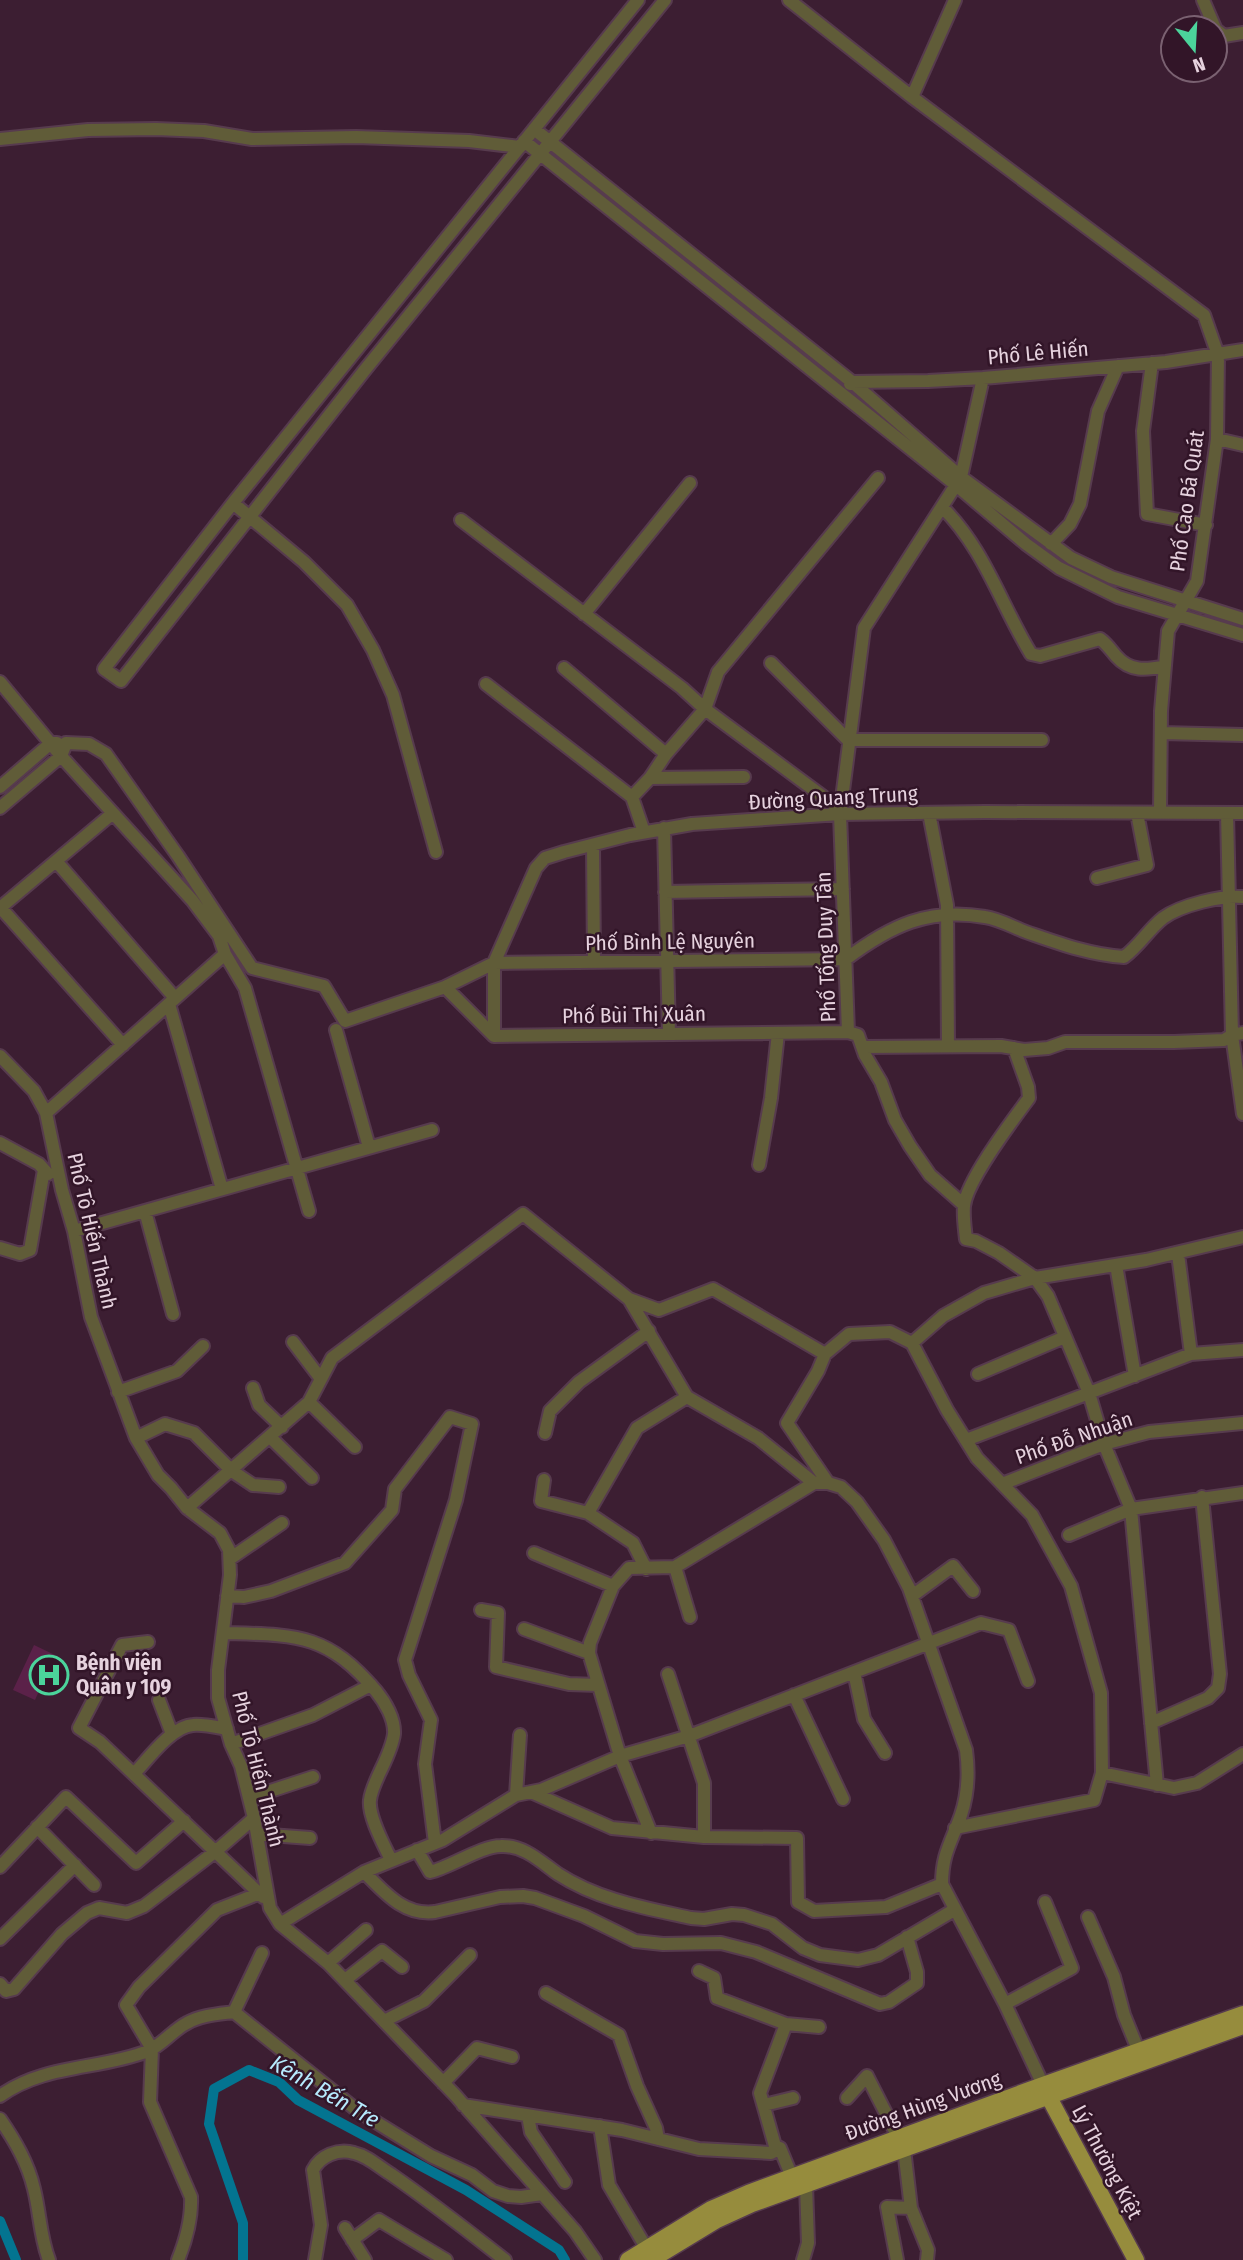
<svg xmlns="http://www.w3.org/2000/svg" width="1243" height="2260" viewBox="0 0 1243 2260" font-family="'Fira Sans Condensed',sans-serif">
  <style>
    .green { fill: #5b2149 }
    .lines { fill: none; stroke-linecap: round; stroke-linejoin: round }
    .canal { stroke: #037490; stroke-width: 10 }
    .minor-casing { stroke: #573b4e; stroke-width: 16 }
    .major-casing { stroke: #573b4e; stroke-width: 19 }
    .minor { stroke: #605c38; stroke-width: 12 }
    .major { stroke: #968c3d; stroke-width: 16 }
    .labels { text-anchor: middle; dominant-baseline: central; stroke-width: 5; stroke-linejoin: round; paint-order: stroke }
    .street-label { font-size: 21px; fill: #e6d2de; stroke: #321528 }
    .poi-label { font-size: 21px; font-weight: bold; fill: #e6d2de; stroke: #321528; text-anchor: start }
    .water-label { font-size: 23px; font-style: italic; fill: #b6eafd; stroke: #321528 }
  </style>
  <rect width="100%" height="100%" fill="#3c1e32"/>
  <path class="green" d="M 34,1645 L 55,1655 L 35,1700 L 13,1690 Z"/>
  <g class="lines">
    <path class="canal" d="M 0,2221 L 16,2260
      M 243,2260 L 243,2223 L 209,2124 L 214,2089 L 249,2070 L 279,2082 L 298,2100 L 466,2190 L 559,2250 L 565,2260"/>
    <defs>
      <path id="minor" d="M 638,0 L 233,503 L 104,669 L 121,681 L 364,371 L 665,0
        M 789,0 L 912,97 L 1204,315 L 1218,355 L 1217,439 L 1197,581 L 1168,631 L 1161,711 L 1160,812
        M 1203,0 L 1215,28
        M 1215,29 L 1224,36 L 1243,33
        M 912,97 L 955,0
        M 534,129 L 852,382 L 961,477 L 1071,558 L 1111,577 L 1243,619
        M 0,139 L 88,130 L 156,129 L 204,131 L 252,139 L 356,137 L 469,141 L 520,147
        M 524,141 L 956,485 L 1026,544 L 1059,568 L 1118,597 L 1243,635
        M 1152,363 L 1143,431 L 1147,514 L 1206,525
        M 850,384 L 852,382 L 928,381 L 983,378 L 1166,362 L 1243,350
        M 1217,439 L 1243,445
        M 233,503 L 304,562 L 347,605 L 373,650 L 393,695 L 436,852
        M 942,507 C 984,548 1001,605 1031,654 L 1040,656 L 1100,639 C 1106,643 1111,650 1116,656 C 1130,672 1146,670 1165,666
        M 461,520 L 682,688 L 705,709 L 841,810
        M 1051,544 L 1070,524 L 1080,504 L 1098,411 L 1118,366
        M 584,614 L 690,483
        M 771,663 L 848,740 L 1042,740
        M 564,668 L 666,754 L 650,778 L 744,777
        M 0,682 L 61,756 L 192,900 L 219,936 L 225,954 L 245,988 L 309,1211
        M 486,684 L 632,797 L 644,832
        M 1162,733 L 1243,735
        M 666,754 L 705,709 L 718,672 L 878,478
        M 0,787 L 51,743 L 57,743
        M 632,797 L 650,778
        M 0,808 L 61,756 L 66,743 L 89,744 L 106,754 L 178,856 L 252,968 L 324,986 L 345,1021 L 445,987 L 494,963 L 846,959 C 890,926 929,907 985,917 C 999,919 1013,927 1026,932 C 1058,943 1090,955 1124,957 C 1139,946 1149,929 1163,918 C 1181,905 1222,895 1243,897
        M 929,813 L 947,905 L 948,1046
        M 1227,813 L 1232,1035 L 1243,1114
        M 664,828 L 669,1034
        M 593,845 L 594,962
        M 56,861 L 175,998
        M 1097,878 L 1147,865 L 1137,813
        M 665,892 L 843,889
        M 0,908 L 113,813
        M 1,908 L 123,1045
        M 445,987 L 494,1036
        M 169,1004 L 222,1189
        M 336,1030 L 369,1147
        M 848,1032 L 840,814 L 864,628 L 961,477 L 983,378
        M 863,1047 L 1001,1046 L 1024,1050 L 1048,1048 L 1065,1042 L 1174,1042 L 1224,1040 L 1232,1035 L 1243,1033
        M 1014,1048 L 1028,1087 L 1029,1098 C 1012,1121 967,1180 964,1206 C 963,1217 965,1229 966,1239 L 976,1241 L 999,1253 L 1035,1278 L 1048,1296 L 1089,1393 L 1104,1444 L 1131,1509 L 1157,1785
        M 0,1056 L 34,1091 L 46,1113 L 62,1190 L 74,1231 L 91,1317 L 136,1438 L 158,1475 L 171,1488 L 187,1508 L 220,1533 L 229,1550 L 230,1575 L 218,1670 L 218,1698 L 231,1744 L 241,1766 L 254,1818 L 270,1908 L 280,1924 L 328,1963 L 455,2095 L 575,2231 L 595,2260
        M 46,1113 L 225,954
        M 0,1143 L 39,1164 L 48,1174
        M 759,1165 L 771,1098 L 778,1033
        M 964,1205 L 930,1175 L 910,1146 L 895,1120 L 881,1082 L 865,1055 L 858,1035 L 848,1032 L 494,1036 L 494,963 L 536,868 L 545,858 L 564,852 L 630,835 L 692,824 L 840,814 L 985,812 L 1243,813
        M 145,1211 L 173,1314
        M 74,1231 L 432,1130
        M 0,1248 L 20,1254 L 30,1250 L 44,1170
        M 1178,1254 L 1191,1354
        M 1116,1265 L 1135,1376
        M 629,1299 L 687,1397 L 758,1438 L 814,1483 L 828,1483 L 841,1487 L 857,1502 L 884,1540 L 909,1588 L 966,1750 C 969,1772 968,1794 961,1815 C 951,1843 942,1854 942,1884 L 1005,2004 L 1043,2085
        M 293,1342 L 321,1379
        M 912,1343 L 943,1316 L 984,1293 L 1035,1278 L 1146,1260 L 1243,1237
        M 978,1374 L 1065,1337
        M 253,1388 L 259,1405 L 282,1427
        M 118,1392 L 177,1371 L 203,1346
        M 309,1402 L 355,1447
        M 545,1433 L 550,1411 L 579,1382 L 649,1331
        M 270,1437 L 312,1478
        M 136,1438 L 165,1424 L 194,1433 L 232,1471 L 253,1485 L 279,1487
        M 966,1440 L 1191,1354 L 1243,1350
        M 544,1480 L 541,1501 L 588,1513 L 633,1543 L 646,1569
        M 828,1483 L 787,1423 L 818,1371 L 825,1354 L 849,1334 L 890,1332 L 912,1343 L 947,1410 L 977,1458 L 1032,1515 L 1071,1586 L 1101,1693 L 1102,1773 L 1094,1800 L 955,1828
        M 1002,1484 L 1104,1444 L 1149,1432 L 1243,1423
        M 187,1508 L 309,1402 L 332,1358 L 523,1214 L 629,1299 L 659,1310 L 713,1289 L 825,1354
        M 588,1513 L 637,1428 L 687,1397
        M 1069,1535 L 1131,1509 L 1243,1493
        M 534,1553 L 613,1586
        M 231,1558 L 282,1523
        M 675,1567 L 690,1617
        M 227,1596 L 244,1597 L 271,1591 L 345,1563 L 392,1510 L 395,1489 L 450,1417 L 472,1424 L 456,1500 L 405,1660 L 409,1675 L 431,1720 L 425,1764 L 435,1843
        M 912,1596 L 953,1566 L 973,1591
        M 481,1610 L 498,1613 L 496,1667 L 569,1684 L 598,1685
        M 524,1629 L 589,1653
        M 223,1633 C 295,1635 326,1632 376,1691 C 385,1702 395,1719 394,1734 C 391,1757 372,1781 370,1800 C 368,1816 384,1845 391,1860
        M 148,1642 L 122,1645 L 79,1728 L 100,1742 L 263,1897
        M 854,1672 L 864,1719 L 885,1753
        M 668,1674 L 704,1783 L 704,1837
        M 794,1695 L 843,1799
        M 159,1700 L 172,1734
        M 1151,1723 L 1208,1698 L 1218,1688 L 1220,1674 L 1202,1497
        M 231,1744 L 313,1715 L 371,1685
        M 1102,1773 L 1174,1788 L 1197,1783 L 1243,1754
        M 134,1774 C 148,1759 172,1726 193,1725 C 204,1724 216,1727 227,1729
        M 531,1792 L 612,1828 L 704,1837 L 797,1838 L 798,1902 L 814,1911 L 886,1907 L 942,1884
        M 516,1795 L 520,1735
        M 249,1798 L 313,1777
        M 37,1827 L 94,1885
        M 651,1833 L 620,1756 L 589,1653 L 590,1643 L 613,1586 L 629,1568 L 675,1567 L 814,1483
        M 257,1834 L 310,1838
        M 417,1850 L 430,1872 C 451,1867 481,1846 501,1846 C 524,1845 541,1862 558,1874 C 598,1900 645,1908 691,1918 L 704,1919 L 732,1914 L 744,1915 L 772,1924 L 803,1948 L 820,1955 L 858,1960 L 878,1955 L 954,1910
        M 0,1867 L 66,1797 L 136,1863 L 184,1821
        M 364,1872 C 385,1893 404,1916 435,1912 L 500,1897 L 523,1896 L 535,1898 L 584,1916 L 635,1941 L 663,1944 L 721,1943 L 756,1952 L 880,2004 L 889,2002 L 917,1983 L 917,1972 L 907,1937
        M 1088,1917 L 1114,1977 L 1124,2015 L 1139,2052
        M 280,1924 L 364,1872 L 443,1840 L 516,1795 L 541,1790 L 620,1756 L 689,1736 L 981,1623 L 1009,1630 L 1028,1681
        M 0,1939 L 75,1865
        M 262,1953 L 234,2012 L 239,2016 L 358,2111 L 431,2156 L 472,2175 L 493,2191 L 508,2196 L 521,2197 L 542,2194
        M 328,1963 L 366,1930
        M 699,1971 L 714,1978 L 717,1998 L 786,2024 L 760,2093 L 775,2146 L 780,2148 L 792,2177
        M 345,1980 L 382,1951 L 402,1967
        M 0,1984 L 6,1991 L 14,1989 L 62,1934 L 87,1913 L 99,1908 L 127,1913 L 144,1906 L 216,1851 L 254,1818
        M 546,1993 L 619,2035 L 637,2086 L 656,2128 L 658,2139
        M 1005,2004 L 1072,1968 L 1045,1902
        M 384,2021 L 424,2001 L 470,1955
        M 786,2024 L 819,2027
        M 443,2083 L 477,2048 L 512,2057
        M 0,2096 C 44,2064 99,2070 148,2051 C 162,2045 173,2030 187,2023 C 201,2015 219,2014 234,2012
        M 847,2098 L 867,2076 L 898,2137
        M 463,2105 L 622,2130 L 699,2149 L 771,2153 L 780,2148
        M 764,2105 L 793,2098
        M 528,2116 L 531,2132 L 565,2182
        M 0,2119 C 15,2141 28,2163 34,2189 C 40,2213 40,2237 49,2260
        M 600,2126 L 609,2185 L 647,2249
        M 911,2208 L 928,2250 L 927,2260
        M 345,2228 L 365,2260
        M 352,2240 L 379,2220 L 446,2260
        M 178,2260 C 186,2240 192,2218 191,2197 L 150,2102 L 152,2049 L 126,2005 L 139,1987 L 217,1910 L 260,1893
        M 315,2260 L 321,2225 L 313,2170 C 320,2156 338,2148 354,2153 C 368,2156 380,2168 392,2175 C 431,2202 468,2231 505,2260
        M 803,2260 L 808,2243 L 806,2185
        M 897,2260 L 887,2207 L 911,2208 L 904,2149"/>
      <path id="major" d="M 1045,2090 L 1136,2260
        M 628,2260 L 711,2209 L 748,2193 L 1043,2085 L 1243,2014
        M 651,2260 L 717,2220 L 752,2204 L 1243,2026"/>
    </defs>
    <use href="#minor" class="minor-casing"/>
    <use href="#major" class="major-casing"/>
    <use href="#minor" class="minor"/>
    <use href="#major" class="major"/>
  </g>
  <defs>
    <symbol id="hospital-ring" viewBox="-11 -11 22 22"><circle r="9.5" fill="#321528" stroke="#4bd49b" stroke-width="1.5"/><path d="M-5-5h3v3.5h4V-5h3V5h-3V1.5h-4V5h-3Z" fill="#4bd49b"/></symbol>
  </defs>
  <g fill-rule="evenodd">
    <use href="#hospital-ring" x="27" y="1653" width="44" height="44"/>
  </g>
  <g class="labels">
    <g class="street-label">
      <text transform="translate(1038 353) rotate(-5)">Phố Lê Hiến</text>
      <text transform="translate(1187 501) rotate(-82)">Phố Cao Bá Quát</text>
      <text transform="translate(833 798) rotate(-3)">Đường Quang Trung</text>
      <text transform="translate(670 942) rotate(-1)">Phố Bình Lệ Nguyên</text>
      <text transform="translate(826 947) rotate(-92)">Phố Tống Duy Tân</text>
      <text transform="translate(634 1015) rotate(-1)">Phố Bùi Thị Xuân</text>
      <text transform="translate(92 1231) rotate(77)">Phố Tô Hiến Thành</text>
      <text transform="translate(1074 1438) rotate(-19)">Phố Đỗ Nhuận</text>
      <text transform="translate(258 1769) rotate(76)">Phố Tô Hiến Thành</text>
      <text transform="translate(923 2106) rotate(-20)">Đường Hùng Vương</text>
      <text transform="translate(1107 2162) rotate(62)">Lý Thường Kiệt</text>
    </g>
    <g class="poi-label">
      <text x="76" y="1663">Bệnh viện<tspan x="76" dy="24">Quân y 109</tspan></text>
    </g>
    <g class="water-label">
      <text transform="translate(325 2091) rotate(30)">Kênh Bến Tre</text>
    </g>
  </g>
  <g transform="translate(1194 49) rotate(162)"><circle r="33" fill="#321528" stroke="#7a6171" stroke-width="2"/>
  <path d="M0-5L12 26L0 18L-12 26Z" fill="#4bd49b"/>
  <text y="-10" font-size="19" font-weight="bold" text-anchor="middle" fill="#e6d2de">N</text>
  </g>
</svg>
